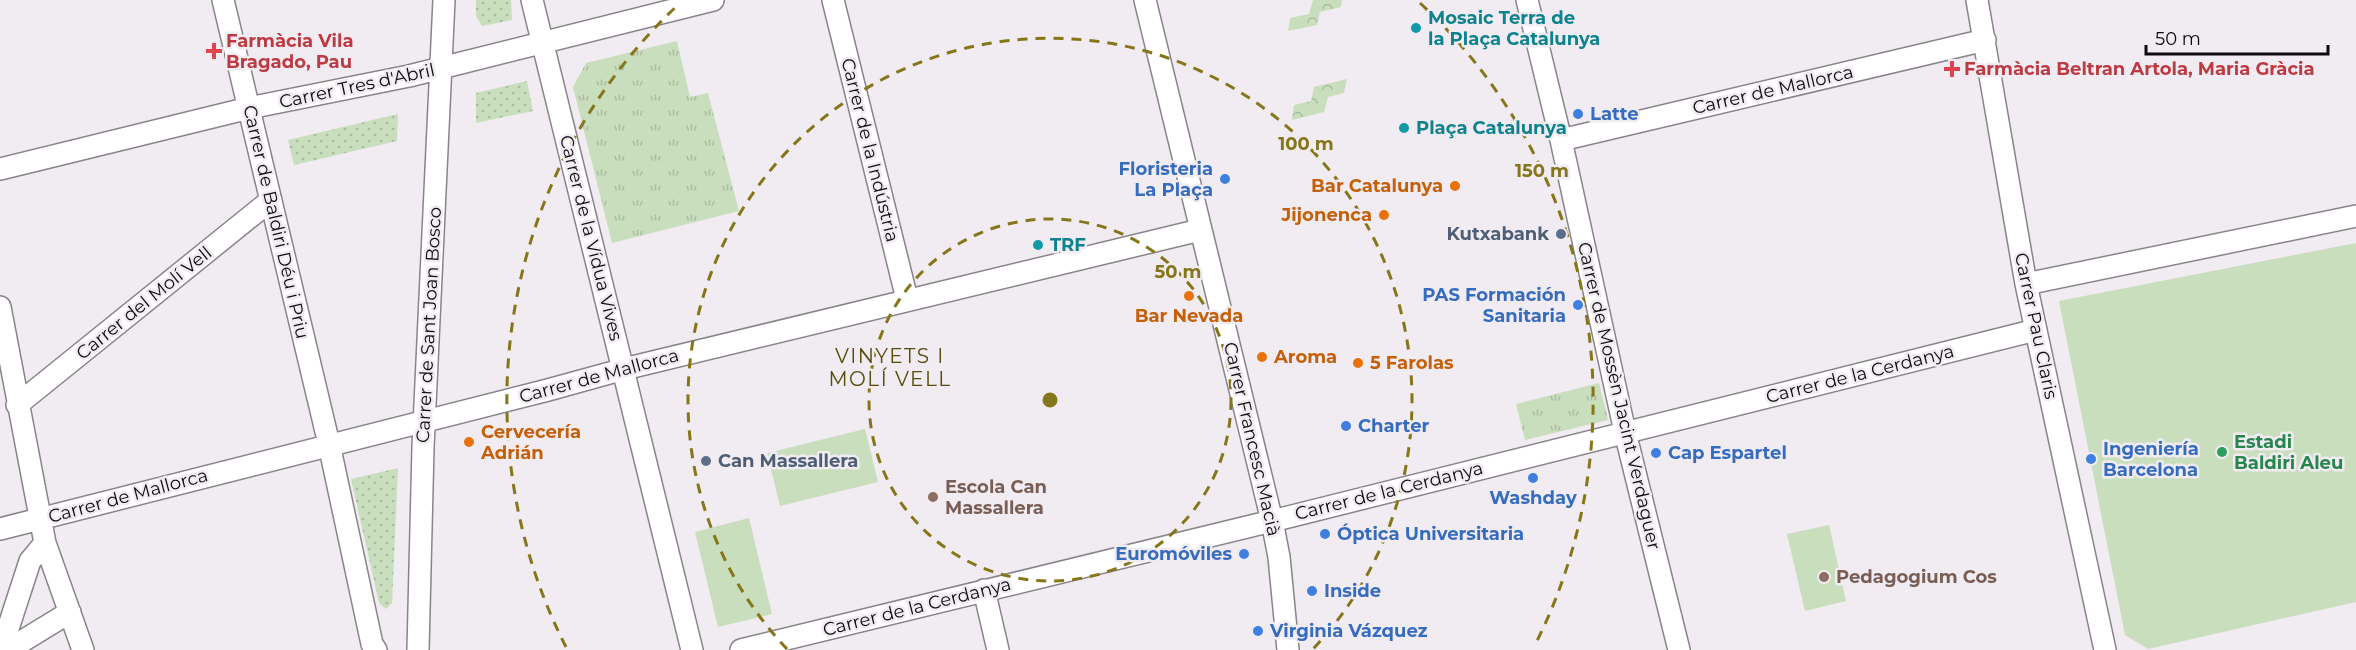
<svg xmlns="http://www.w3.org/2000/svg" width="2356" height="650" viewBox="0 0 2356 650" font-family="Montserrat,sans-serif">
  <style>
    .grass { fill: url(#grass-tufts) }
    .park { fill: url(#park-crowns) }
    .garden { fill: url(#garden-dots) }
    .pitch { fill: #c9debd }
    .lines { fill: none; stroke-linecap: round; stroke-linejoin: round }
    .street-casing { stroke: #89848a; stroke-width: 24 }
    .street { stroke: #fff; stroke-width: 21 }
    .ring { fill: none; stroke: #857619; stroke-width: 3; stroke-dasharray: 10 8 }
    .culture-dot { fill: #0f9aa8; stroke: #f1ebf2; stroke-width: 2 }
    .health-dot { fill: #e0444e; stroke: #f1ebf2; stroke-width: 2 }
    .shop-dot { fill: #3f7fe0; stroke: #f1ebf2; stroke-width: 2 }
    .food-dot { fill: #e8710a; stroke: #f1ebf2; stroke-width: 2 }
    .service-dot { fill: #5c6f8a; stroke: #f1ebf2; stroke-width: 2 }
    .leisure-dot { fill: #2e9e5b; stroke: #f1ebf2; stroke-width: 2 }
    .education-dot { fill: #8d6e63; stroke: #f1ebf2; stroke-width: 2 }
    .labels { text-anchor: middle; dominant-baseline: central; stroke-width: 5; stroke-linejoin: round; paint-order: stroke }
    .culture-label { font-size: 18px; font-weight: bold; fill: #0d838f; stroke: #f1ebf2; text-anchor: start }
    .health-label { font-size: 18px; font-weight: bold; fill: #be3a42; stroke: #f1ebf2; text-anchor: start }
    .street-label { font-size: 18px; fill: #0c0b0d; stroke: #f1ebf2 }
    .shop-label { font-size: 18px; font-weight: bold; fill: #366cbe; stroke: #f1ebf2; text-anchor: start }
    .food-label { font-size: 18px; font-weight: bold; fill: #c56008; stroke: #f1ebf2; text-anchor: start }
    .service-label { font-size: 18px; font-weight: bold; fill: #4e5e75; stroke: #f1ebf2; text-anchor: end }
    .leisure-label { font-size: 18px; font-weight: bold; fill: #27864d; stroke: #f1ebf2; text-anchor: start }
    .education-label { font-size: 18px; font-weight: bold; fill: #785e54; stroke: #f1ebf2; text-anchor: start }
    .neighbourhood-label { font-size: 20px; letter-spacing: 1.5px; fill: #564c0c; stroke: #f1ebf2 }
    .centre { fill: #857619; stroke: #f1ebf2; stroke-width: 3 }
    .ring-label { font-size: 18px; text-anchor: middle; font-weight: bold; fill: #857619; stroke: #f1ebf2; stroke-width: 5; stroke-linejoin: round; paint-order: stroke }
  </style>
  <defs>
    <pattern id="grass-tufts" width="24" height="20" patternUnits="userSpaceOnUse" patternTransform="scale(1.5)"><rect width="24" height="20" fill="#c9debd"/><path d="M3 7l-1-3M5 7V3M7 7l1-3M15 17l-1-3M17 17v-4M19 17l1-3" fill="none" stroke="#abbda1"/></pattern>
    <pattern id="park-crowns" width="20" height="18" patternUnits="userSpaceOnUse" patternTransform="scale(1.5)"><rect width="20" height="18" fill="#c9debd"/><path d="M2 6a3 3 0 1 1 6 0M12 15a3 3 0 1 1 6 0" fill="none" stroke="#abbda1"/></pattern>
    <pattern id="garden-dots" width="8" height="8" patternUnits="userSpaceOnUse" patternTransform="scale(1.5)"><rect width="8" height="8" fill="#c9debd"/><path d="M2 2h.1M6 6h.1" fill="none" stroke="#abbda1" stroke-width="1.8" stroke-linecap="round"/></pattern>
  </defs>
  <rect width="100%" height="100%" fill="#f1ebf2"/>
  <path class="grass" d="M 677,41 L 690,97 L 708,93 L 739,211 L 612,243 L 573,87 L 586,63 Z
    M 1599,383 L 1608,420 L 1525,440 L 1516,404 Z"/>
  <path class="park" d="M 1313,0 L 1342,0 L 1341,7 L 1320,12 L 1317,25 L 1288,31 L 1290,18 L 1309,14 Z
    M 1347,79 L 1344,93 L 1328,97 L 1324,112 L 1292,120 L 1294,105 L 1311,101 L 1314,87 Z"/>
  <path class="garden" d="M 476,0 L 511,0 L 512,20 L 482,26 L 476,16 Z
    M 527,81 L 533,111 L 476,123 L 476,93 Z
    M 398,114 L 397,141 L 294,165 L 288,140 Z
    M 398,468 L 392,603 L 386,609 L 379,603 L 351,479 Z"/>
  <path class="pitch" d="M 2356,243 L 2356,602 L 2148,649 L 2125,635 L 2059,301 Z
    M 865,429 L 878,482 L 780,506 L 767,453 Z
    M 749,518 L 772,614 L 718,627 L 695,532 Z
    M 1829,525 L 1846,601 L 1805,611 L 1787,534 Z"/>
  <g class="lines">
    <defs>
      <path id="street" d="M 223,0 L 329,444 L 372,644 L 376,650
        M 532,0 L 692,650
        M 833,0 L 907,299
        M 1145,0 L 1272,521 L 1279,557 L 1288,650
        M 1527,0 L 1561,140 L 1625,432 L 1679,650
        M 1977,0 L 2026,284 L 2105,650
        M 1561,140 L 1985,40
        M 0,169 L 249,108 L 409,76 L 713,0
        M 2026,284 L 2356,216
        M 0,307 L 45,543 L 83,650
        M 17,405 L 271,200
        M 0,529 L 548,390 L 624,369 L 1200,230
        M 984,590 L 998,650
        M 1,650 L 30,561 L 45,543
        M 8,650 L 70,612
        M 418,650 L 423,447 L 444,0
        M 741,650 L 1272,521 L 2036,330"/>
    </defs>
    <use href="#street" class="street-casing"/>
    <use href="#street" class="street"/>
  </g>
  <g class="ring">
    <circle cx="1050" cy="400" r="181"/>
    <path d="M787 649A362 362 0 1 1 1313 649"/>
    <path d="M566 647A543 543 0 0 1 680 3M1420 3A543 543 0 0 1 1534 647"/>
  </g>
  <g class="culture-dot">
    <circle cx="1416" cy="28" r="6"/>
    <circle cx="1404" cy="128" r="6"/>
    <circle cx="1038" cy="245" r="6"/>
  </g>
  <g class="health-dot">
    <path d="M211 42h6v6h6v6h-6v6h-6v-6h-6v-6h6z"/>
    <path d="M1949 60h6v6h6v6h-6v6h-6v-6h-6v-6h6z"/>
  </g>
  <g class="shop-dot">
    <circle cx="1578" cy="114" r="6"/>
    <circle cx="1225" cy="179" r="6"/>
    <circle cx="1578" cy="305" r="6"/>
    <circle cx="1346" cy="426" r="6"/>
    <circle cx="1656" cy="453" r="6"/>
    <circle cx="2091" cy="459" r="6"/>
    <circle cx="1533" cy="478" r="6"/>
    <circle cx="1325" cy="534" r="6"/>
    <circle cx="1244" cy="554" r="6"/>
    <circle cx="1312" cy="591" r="6"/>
    <circle cx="1258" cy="631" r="6"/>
  </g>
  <g class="food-dot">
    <circle cx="1455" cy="186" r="6"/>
    <circle cx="1384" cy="215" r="6"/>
    <circle cx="1189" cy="296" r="6"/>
    <circle cx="1262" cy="357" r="6"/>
    <circle cx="1358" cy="363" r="6"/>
    <circle cx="469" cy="442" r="6"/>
  </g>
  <g class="service-dot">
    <circle cx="1561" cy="234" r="6"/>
    <circle cx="706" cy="461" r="6"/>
  </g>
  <circle class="leisure-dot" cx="2222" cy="452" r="6"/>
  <g class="education-dot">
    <circle cx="933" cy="497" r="6"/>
    <circle cx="1824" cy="577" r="6"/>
  </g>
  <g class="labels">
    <g class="culture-label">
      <text x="1428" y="18">Mosaic Terra de<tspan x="1428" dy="21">la Plaça Catalunya</tspan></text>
      <text x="1416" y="128">Plaça Catalunya</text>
      <text x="1050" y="245">TRF</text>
    </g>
    <g class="health-label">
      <text x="226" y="41">Farmàcia Vila<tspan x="226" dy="21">Bragado, Pau</tspan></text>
      <text x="1964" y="69">Farmàcia Beltran Artola, Maria Gràcia</text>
    </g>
    <g class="street-label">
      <text transform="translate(357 86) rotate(-12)">Carrer Tres d'Abril</text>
      <text transform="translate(1773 90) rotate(-13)">Carrer de Mallorca</text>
      <text transform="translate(870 150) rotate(76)">Carrer de la Indústria</text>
      <text transform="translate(276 222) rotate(77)">Carrer de Baldiri Déu i Priu</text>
      <text transform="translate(591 238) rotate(76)">Carrer de la Vídua Vives</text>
      <text transform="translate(144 303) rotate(-39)">Carrer del Molí Vell</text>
      <text transform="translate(429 325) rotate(-87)">Carrer de Sant Joan Bosco</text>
      <text transform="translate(2036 326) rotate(78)">Carrer Pau Claris</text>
      <text transform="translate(1860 374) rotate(-14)">Carrer de la Cerdanya</text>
      <text transform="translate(599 376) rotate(-15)">Carrer de Mallorca</text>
      <text transform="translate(1619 396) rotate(77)">Carrer de Mossèn Jacint Verdaguer</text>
      <text transform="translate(1252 439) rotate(77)">Carrer Francesc Macià</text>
      <text transform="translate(1389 491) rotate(-14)">Carrer de la Cerdanya</text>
      <text transform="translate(128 496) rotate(-15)">Carrer de Mallorca</text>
      <text transform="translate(917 607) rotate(-14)">Carrer de la Cerdanya</text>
    </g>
    <g class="shop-label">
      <text x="1590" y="114">Latte</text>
      <text x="1213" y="169" text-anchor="end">Floristeria<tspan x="1213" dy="21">La Plaça</tspan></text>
      <text x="1566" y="295" text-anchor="end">PAS Formación<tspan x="1566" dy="21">Sanitaria</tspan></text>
      <text x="1358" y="426">Charter</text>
      <text x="2103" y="449">Ingeniería<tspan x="2103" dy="21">Barcelona</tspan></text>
      <text x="1668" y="453">Cap Espartel</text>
      <text x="1533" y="498" text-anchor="middle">Washday</text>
      <text x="1337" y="534">Óptica Universitaria</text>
      <text x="1232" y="554" text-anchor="end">Euromóviles</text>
      <text x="1324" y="591">Inside</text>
      <text x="1270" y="631">Virginia Vázquez</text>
    </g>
    <g class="food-label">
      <text x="1443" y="186" text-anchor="end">Bar Catalunya</text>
      <text x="1372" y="215" text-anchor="end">Jijonenca</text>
      <text x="1189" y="316" text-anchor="middle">Bar Nevada</text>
      <text x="1274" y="357">Aroma</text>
      <text x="1370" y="363">5 Farolas</text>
      <text x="481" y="432">Cervecería<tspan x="481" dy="21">Adrián</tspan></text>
    </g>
    <g class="service-label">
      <text x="1549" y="234">Kutxabank</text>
      <text x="718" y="461" text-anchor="start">Can Massallera</text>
    </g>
    <g class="leisure-label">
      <text x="2234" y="442">Estadi<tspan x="2234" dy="21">Baldiri Aleu</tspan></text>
    </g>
    <g class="education-label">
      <text x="945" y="487">Escola Can<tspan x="945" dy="21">Massallera</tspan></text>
      <text x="1836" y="577">Pedagogium Cos</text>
    </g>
    <g class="neighbourhood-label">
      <text x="890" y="356">VINYETS I<tspan x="890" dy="23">MOLÍ VELL</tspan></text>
    </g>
  </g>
  <circle cx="1050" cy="400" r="9" class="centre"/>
  <g class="ring-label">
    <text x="1306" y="150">100 m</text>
    <text x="1542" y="177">150 m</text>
    <text x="1178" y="278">50 m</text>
  </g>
  <path d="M2146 45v9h182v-9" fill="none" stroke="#0c0b0d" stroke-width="3"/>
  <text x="2155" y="45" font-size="18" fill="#0c0b0d" stroke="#f1ebf2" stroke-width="4.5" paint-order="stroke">50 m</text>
</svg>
